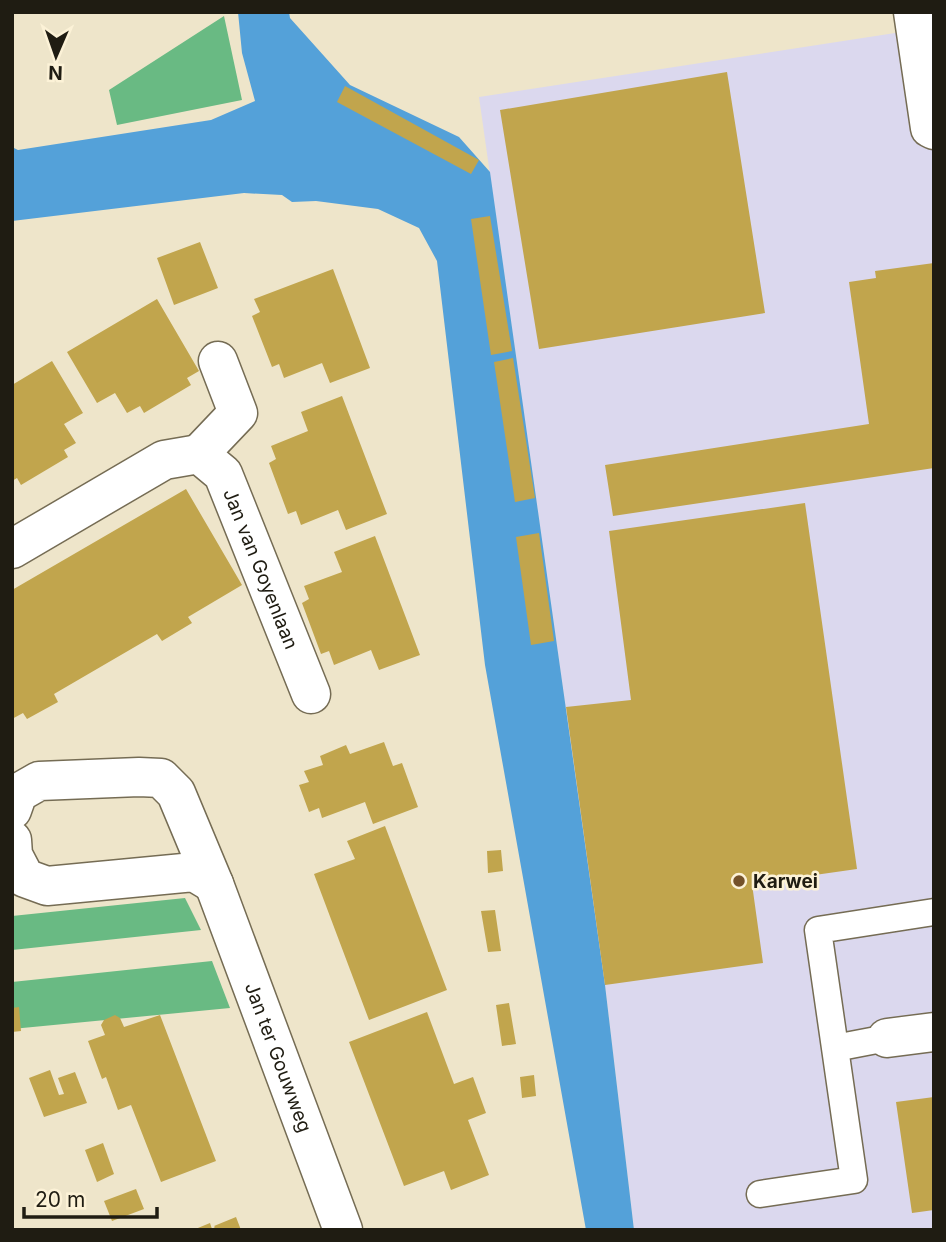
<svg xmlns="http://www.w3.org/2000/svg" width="946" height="1242" viewBox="0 0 946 1242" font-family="Inter,sans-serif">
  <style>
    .industrial { fill: #dbd8ee }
    .forest { fill: #69ba83 }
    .water { fill: #54a1d9 }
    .building { fill: #c1a54d }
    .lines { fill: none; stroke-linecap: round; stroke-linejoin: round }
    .lane-casing { stroke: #756c54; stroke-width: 29 }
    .street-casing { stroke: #756c54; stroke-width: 41 }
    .lane { stroke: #fff; stroke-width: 26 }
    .street { stroke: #fff; stroke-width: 38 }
    .poi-dot { fill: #74522a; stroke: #fcf2d7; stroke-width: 2.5 }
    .labels { text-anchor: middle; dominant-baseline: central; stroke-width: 5; stroke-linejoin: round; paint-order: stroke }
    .street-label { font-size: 19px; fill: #1f1c12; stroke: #fcf2d7 }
    .poi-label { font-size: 19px; font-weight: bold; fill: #1f1c12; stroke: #fcf2d7; text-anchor: start }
  </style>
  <rect width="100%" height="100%" fill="#eee5ca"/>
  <path class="industrial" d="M 934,27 L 934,1230 L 634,1230 L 605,985 L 479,97 Z"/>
  <path class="forest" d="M 224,16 L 242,100 L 117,125 L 109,90 Z
    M 185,898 L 201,930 L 12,950 L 12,916 Z
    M 212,961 L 230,1008 L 12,1029 L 12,982 Z"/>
  <path class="water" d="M 238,12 L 289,12 L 290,18 L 350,85 L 459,137 L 490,172 L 605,985 L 634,1230 L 586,1230 L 485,665 L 437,261 L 419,228 L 378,209 L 316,201 L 292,202 L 282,195 L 244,193 L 12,221 L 12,147 L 18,150 L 211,120 L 255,101 L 242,53 Z"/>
  <path class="building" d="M 727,72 L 765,313 L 539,349 L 500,110 Z
    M 345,86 L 479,160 L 471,174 L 337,102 Z
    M 490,216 L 512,351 L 491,355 L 471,219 Z
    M 200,242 L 218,288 L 174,305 L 157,258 Z
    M 934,263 L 934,468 L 613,516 L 605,465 L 869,424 L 849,282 L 876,278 L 875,271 Z
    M 333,269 L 370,368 L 330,383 L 322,363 L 284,378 L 279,364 L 272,367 L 252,316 L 260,312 L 254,299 Z
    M 157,299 L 199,371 L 187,378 L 191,385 L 144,413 L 140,406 L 127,413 L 115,393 L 97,403 L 67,352 Z
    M 513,358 L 535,498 L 515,502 L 494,362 Z
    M 52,361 L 83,413 L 64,424 L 76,443 L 64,450 L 68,457 L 21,485 L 17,478 L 12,481 L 12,385 Z
    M 342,396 L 387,514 L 346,530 L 338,510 L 301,525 L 296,511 L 288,514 L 269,463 L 276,459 L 271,446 L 308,431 L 301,412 Z
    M 186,489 L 242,585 L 188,617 L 192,623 L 162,641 L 157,634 L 54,694 L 58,702 L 27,719 L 23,713 L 12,719 L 12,590 Z
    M 805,503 L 857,869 L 752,884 L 763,963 L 605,985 L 566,707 L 631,700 L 609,531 Z
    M 539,533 L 554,641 L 531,645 L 516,537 Z
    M 375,536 L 420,655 L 379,670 L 371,650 L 334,665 L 329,651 L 321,654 L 302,603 L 309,599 L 304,586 L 342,572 L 334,552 Z
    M 384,742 L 393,766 L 402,763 L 418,807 L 373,824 L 365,802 L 322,818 L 319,808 L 309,812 L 299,785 L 309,782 L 304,771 L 323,765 L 320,756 L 346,745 L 350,754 Z
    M 385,826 L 447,990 L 369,1020 L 314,874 L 355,859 L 347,841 Z
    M 501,850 L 503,871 L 488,873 L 487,851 Z
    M 495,910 L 501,951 L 488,952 L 481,911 Z
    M 509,1003 L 516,1044 L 502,1046 L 496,1005 Z
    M 19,1007 L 21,1031 L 12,1032 L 12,1008 Z
    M 427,1012 L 454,1084 L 473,1077 L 486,1113 L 468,1120 L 489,1175 L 451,1190 L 444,1171 L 404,1186 L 349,1042 Z
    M 115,1015 L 120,1018 L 124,1027 L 160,1015 L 216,1161 L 161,1182 L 131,1105 L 118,1110 L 106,1077 L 102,1079 L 88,1041 L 105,1035 L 101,1025 L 104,1020 Z
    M 50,1070 L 59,1095 L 64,1094 L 58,1078 L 75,1072 L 87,1103 L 44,1117 L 29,1078 Z
    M 534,1075 L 536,1096 L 522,1098 L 520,1077 Z
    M 934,1097 L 934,1210 L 912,1213 L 896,1102 Z
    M 103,1143 L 114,1174 L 97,1182 L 85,1150 Z
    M 136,1189 L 144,1209 L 112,1221 L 104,1201 Z
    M 236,1217 L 241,1230 L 193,1230 L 210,1223 L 212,1229 L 215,1227 L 214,1226 Z"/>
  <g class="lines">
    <defs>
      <path id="lane" d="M 835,1048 L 887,1038
        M 760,1194 L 854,1180 L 818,930 L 934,912"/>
      <g id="street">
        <path d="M 913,12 L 930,128 L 934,130"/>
        <path d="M 199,454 L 238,413 L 218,361"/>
        <path id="s1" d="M 12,549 L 164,460 L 199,454 L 223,474 L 311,694"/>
        <path id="s2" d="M 12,810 L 18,793 L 39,781 L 139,777 L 161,778 L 176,793 L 214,884 L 343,1230"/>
        <path d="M 12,840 L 13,855 L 25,878 L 47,886 L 194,872 L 214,884"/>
        <path d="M 887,1038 L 934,1032"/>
      </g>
    </defs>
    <use href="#lane" class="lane-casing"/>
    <use href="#street" class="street-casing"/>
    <use href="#lane" class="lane"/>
    <use href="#street" class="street"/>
  </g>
  <circle class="poi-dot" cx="739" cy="881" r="7"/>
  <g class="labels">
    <g class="street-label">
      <text stroke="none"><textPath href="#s1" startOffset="345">Jan van Goyenlaan</textPath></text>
      <text stroke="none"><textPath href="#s2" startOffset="469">Jan ter Gouwweg</textPath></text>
    </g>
    <g class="poi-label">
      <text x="753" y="881">Karwei</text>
    </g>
  </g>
  <rect width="946" height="1242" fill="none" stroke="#1f1c12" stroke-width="28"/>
  <g transform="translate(56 56) rotate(182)" stroke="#fcf2d7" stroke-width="5" paint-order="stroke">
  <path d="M0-5L12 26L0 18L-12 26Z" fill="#1f1c12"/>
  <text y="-10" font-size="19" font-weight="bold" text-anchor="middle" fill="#1f1c12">N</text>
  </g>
  <path d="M24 1207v10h133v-10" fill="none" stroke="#1f1c12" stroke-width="3.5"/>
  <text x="35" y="1207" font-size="21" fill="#1f1c12" stroke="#fcf2d7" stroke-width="5" paint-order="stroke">20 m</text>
</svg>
